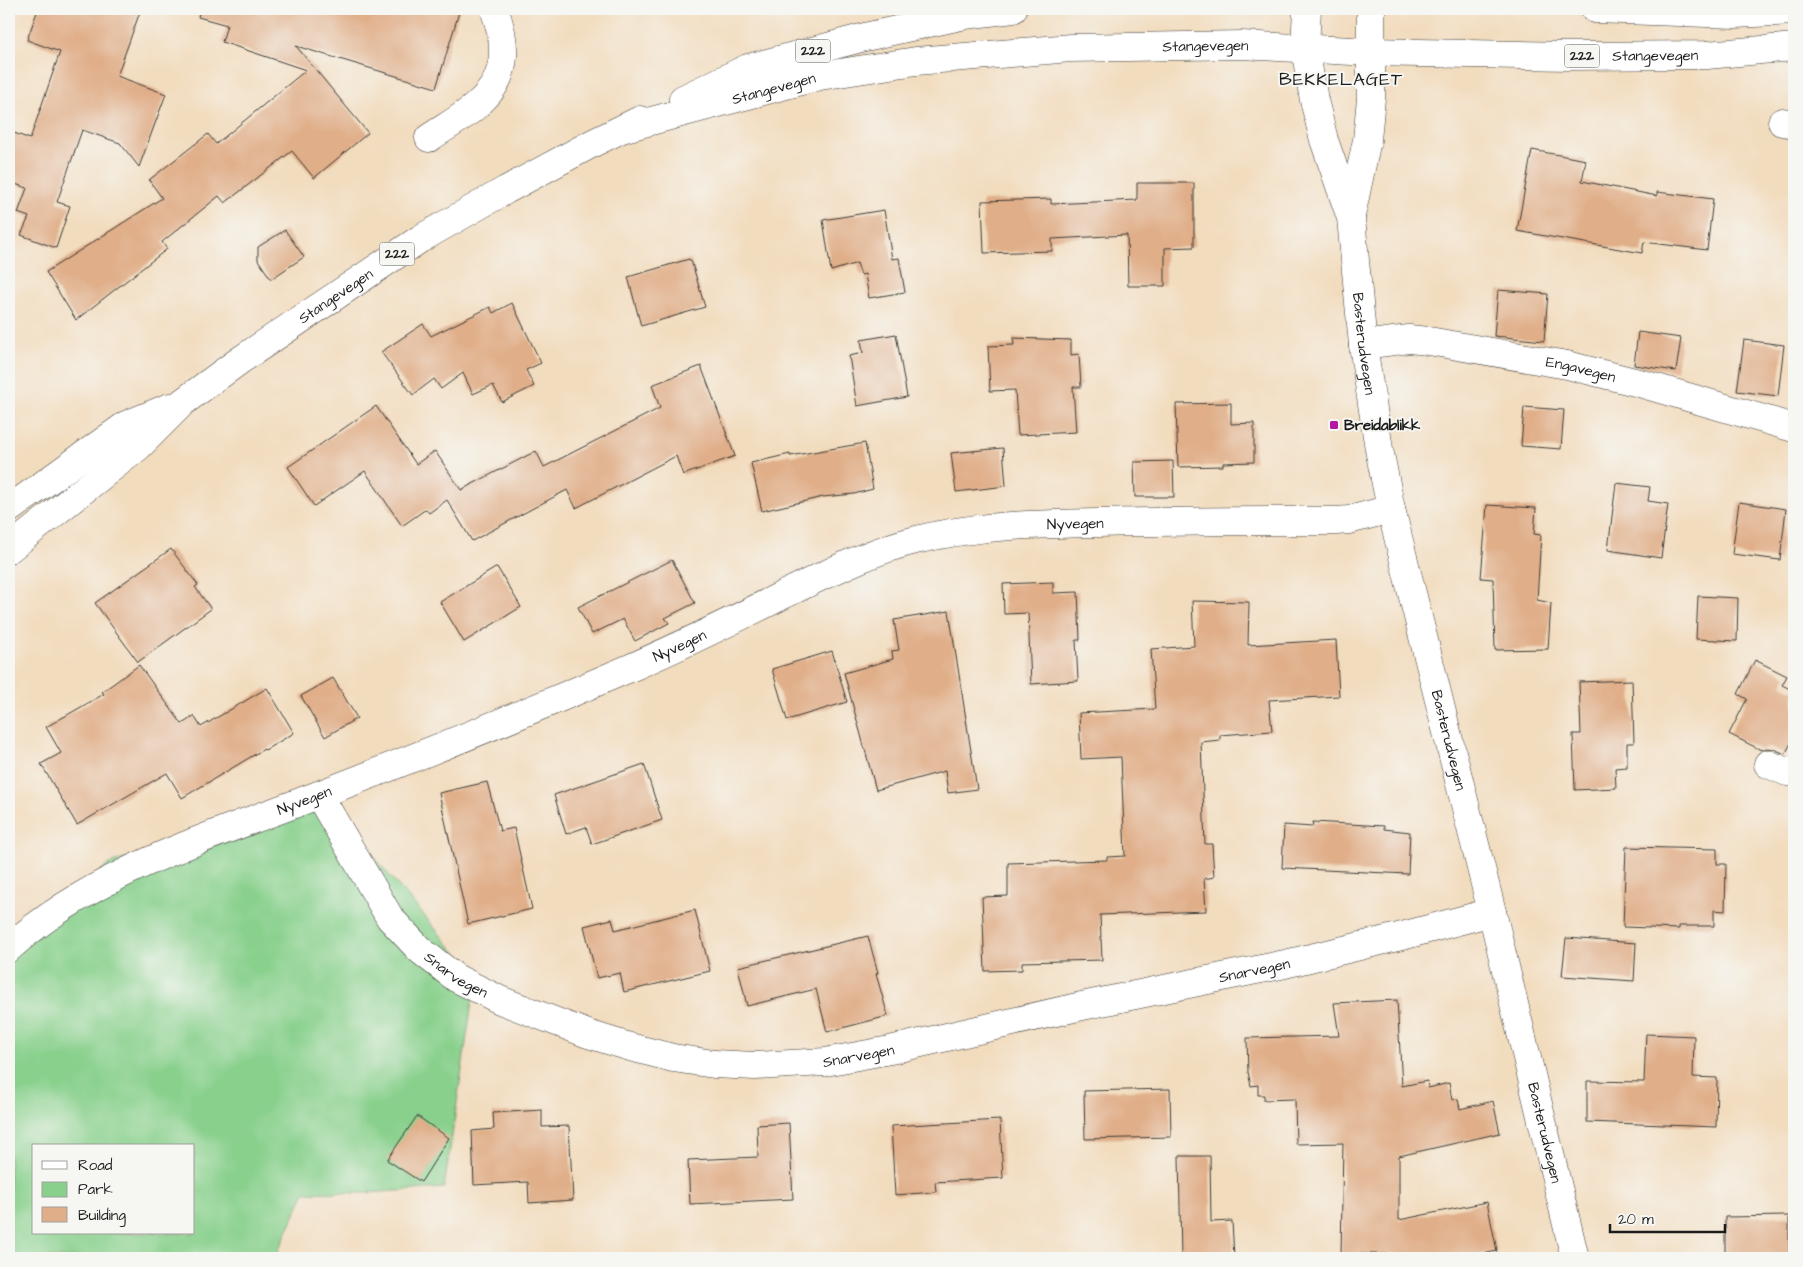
<svg xmlns="http://www.w3.org/2000/svg" width="1803" height="1267" viewBox="0 0 1803 1267" font-family="'Architects Daughter',sans-serif">
  <style>
    .green { fill: #88d08c; stroke: #527654; fill-rule: evenodd }
    .building { fill: #e0ae88 }
    .lines { fill: none; stroke-linecap: round; stroke-linejoin: round }
    .minor-casing { stroke: #3c3934; stroke-width: 29 }
    .major-casing { stroke: #3c3934; stroke-width: 29 }
    .minor { stroke: #fff; stroke-width: 28 }
    .major { stroke: #fff; stroke-width: 28 }
    .poi-dot { fill: #b5179e; stroke: #f6f6f2; stroke-width: 2 }
    .labels { text-anchor: middle; dominant-baseline: central; stroke-width: 4; stroke-linejoin: round; paint-order: stroke }
    .shield { fill: #f6f6f2; stroke: #5d5d5c; stroke-width: 1 }
    .shield-label { font-size: 14px; font-weight: bold; fill: #1c1c1c }
    .street-label { font-size: 15px; fill: #1c1c1c; stroke: #f6f6f2 }
    .poi-label { font-size: 15px; font-weight: bold; fill: #1c1c1c; stroke: #f6f6f2; text-anchor: start }
    .quarter-label { font-size: 18px; letter-spacing: 1px; fill: #1c1c1c; stroke: #f6f6f2 }
  </style>
  <rect width="100%" height="100%" fill="#f6f6f2"/>
  <filter id="ink" filterUnits="userSpaceOnUse"><feTurbulence type="fractalNoise" baseFrequency=".02" numOctaves="2"/><feDisplacementMap in="SourceGraphic" scale="10" xChannelSelector="R" yChannelSelector="G"/><feConvolveMatrix kernelMatrix="1 2 1 2 8 2 1 2 1" color-interpolation-filters="sRGB"/></filter>
  <filter id="wash" filterUnits="userSpaceOnUse"><feTurbulence type="fractalNoise" baseFrequency=".0096" numOctaves="4" result="noise"/><feDisplacementMap in="SourceGraphic" scale="20" xChannelSelector="R" yChannelSelector="G"/><feGaussianBlur stdDeviation="1.12" result="paint"/><feColorMatrix in="noise" values="0 0 0 0 0 0 0 0 0 0 0 0 0 0 0 0 0 1.4 0 .05"/><feComposite in="paint" operator="in"/></filter>
  <g filter="url(#wash)">
    <rect width="100%" height="100%" fill="#f2dcbe"/>
    <path class="green" d="M 329,796 L 340,818 L 476,976 L 444,1188 L 364,1193 L 305,1192 L 275,1258 L 9,1258 L 9,957 L 109,864 ZM 34,1146 L 194,1146 L 194,1233 L 34,1233 Z"/>
    <g id="blocks">
      <path class="building" d="M 38,9 L 141,9 L 117,76 L 166,94 L 139,167 L 120,143 L 82,130 L 57,202 L 70,206 L 56,248 L 21,235 L 29,217 L 18,213 L 27,188 L 9,182 L 9,131 L 30,139 L 60,52 L 27,40 Z
        M 200,9 L 460,9 L 436,88 L 296,46 L 368,133 L 314,178 L 292,151 L 225,203 L 219,196 L 162,242 L 167,249 L 76,320 L 46,272 L 162,198 L 149,180 L 208,134 L 216,144 L 306,70 L 222,42 L 227,25 L 198,17 Z
        M 1532,150 L 1586,160 L 1582,181 L 1657,196 L 1657,192 L 1713,199 L 1707,250 L 1644,242 L 1642,253 L 1517,231 Z
        M 1137,183 L 1194,183 L 1194,247 L 1165,248 L 1165,286 L 1128,286 L 1127,235 L 1052,239 L 1052,251 L 984,253 L 982,201 L 1051,199 L 1051,204 L 1137,200 Z
        M 884,210 L 892,259 L 899,258 L 905,292 L 869,298 L 865,274 L 861,275 L 857,263 L 831,271 L 823,220 Z
        M 285,230 L 304,257 L 271,279 L 258,260 L 258,247 Z
        M 689,259 L 689,260 L 691,260 L 705,307 L 641,326 L 628,277 Z
        M 1498,290 L 1548,294 L 1544,341 L 1494,336 Z
        M 512,303 L 541,363 L 526,370 L 534,386 L 502,402 L 493,385 L 473,394 L 463,373 L 441,389 L 434,379 L 413,395 L 381,352 L 423,324 L 431,336 L 490,307 L 493,313 Z
        M 1638,332 L 1681,338 L 1676,371 L 1634,365 Z
        M 896,334 L 907,397 L 857,406 L 849,356 L 863,353 L 861,340 Z
        M 1013,338 L 1071,340 L 1071,355 L 1079,354 L 1081,387 L 1073,387 L 1076,432 L 1018,435 L 1015,390 L 990,391 L 988,346 L 1014,345 Z
        M 1744,340 L 1784,345 L 1778,396 L 1737,391 Z
        M 701,366 L 735,456 L 683,475 L 676,456 L 576,508 L 567,490 L 472,541 L 447,500 L 429,513 L 426,509 L 402,526 L 365,471 L 314,506 L 288,467 L 376,406 L 416,464 L 435,451 L 461,490 L 536,451 L 544,467 L 660,408 L 652,385 Z
        M 1231,403 L 1231,424 L 1254,423 L 1254,462 L 1223,463 L 1223,466 L 1178,467 L 1176,404 Z
        M 1524,407 L 1564,410 L 1561,449 L 1521,446 Z
        M 865,443 L 873,489 L 854,494 L 823,497 L 762,511 L 751,463 L 790,454 L 790,456 Z
        M 1003,448 L 1006,486 L 956,492 L 951,453 Z
        M 1173,461 L 1174,497 L 1135,497 L 1134,462 Z
        M 1616,483 L 1650,487 L 1648,501 L 1668,504 L 1661,558 L 1608,550 Z
        M 1739,502 L 1786,509 L 1780,560 L 1732,554 Z
        M 1487,505 L 1536,508 L 1534,534 L 1541,535 L 1537,600 L 1551,603 L 1548,649 L 1495,650 L 1493,579 L 1481,578 Z
        M 171,549 L 198,585 L 195,587 L 211,609 L 138,662 L 95,603 Z
        M 672,560 L 695,603 L 665,618 L 669,623 L 635,641 L 623,619 L 592,634 L 578,607 Z
        M 497,567 L 521,607 L 464,642 L 440,602 Z
        M 1053,582 L 1053,593 L 1078,592 L 1080,640 L 1076,640 L 1078,681 L 1031,684 L 1028,613 L 1004,614 L 1003,584 Z
        M 1698,596 L 1738,598 L 1737,641 L 1696,639 Z
        M 1192,601 L 1249,602 L 1248,645 L 1336,640 L 1339,696 L 1269,700 L 1272,731 L 1220,735 L 1220,740 L 1201,742 L 1205,844 L 1212,844 L 1214,877 L 1204,879 L 1206,911 L 1100,915 L 1102,960 L 1022,962 L 1022,970 L 985,971 L 982,897 L 1008,896 L 1008,863 L 1107,860 L 1107,857 L 1125,856 L 1121,757 L 1081,759 L 1079,713 L 1155,709 L 1151,649 L 1194,646 Z
        M 949,611 L 977,789 L 948,793 L 945,771 L 876,790 L 844,673 L 893,659 L 892,651 L 899,650 L 894,620 Z
        M 832,651 L 847,702 L 787,720 L 772,669 Z
        M 1755,660 L 1787,676 L 1782,685 L 1794,691 L 1794,738 L 1785,754 L 1774,749 L 1767,748 L 1761,750 L 1729,734 L 1747,699 L 1738,694 Z
        M 139,665 L 182,724 L 194,716 L 201,727 L 267,688 L 294,733 L 265,750 L 264,749 L 182,798 L 167,773 L 77,825 L 41,764 L 61,753 L 46,727 L 104,694 L 102,692 Z
        M 333,678 L 357,718 L 325,737 L 301,696 Z
        M 1632,680 L 1634,743 L 1627,743 L 1627,767 L 1615,768 L 1616,788 L 1575,790 L 1573,734 L 1581,734 L 1579,682 Z
        M 644,764 L 662,820 L 592,844 L 586,827 L 566,834 L 554,795 Z
        M 487,782 L 500,831 L 514,828 L 532,909 L 468,924 L 439,793 Z
        M 1313,822 L 1384,826 L 1384,829 L 1410,832 L 1408,874 L 1282,868 L 1284,825 L 1312,827 Z
        M 1626,847 L 1717,849 L 1717,864 L 1726,864 L 1725,911 L 1714,910 L 1714,926 L 1679,926 L 1679,929 L 1623,927 Z
        M 695,910 L 710,971 L 624,992 L 620,973 L 597,978 L 584,926 L 612,919 L 615,930 Z
        M 868,936 L 878,973 L 876,974 L 888,1016 L 827,1032 L 816,989 L 747,1006 L 738,967 Z
        M 1566,938 L 1636,943 L 1634,981 L 1562,976 Z
        M 1397,1000 L 1402,1086 L 1427,1081 L 1428,1088 L 1449,1083 L 1452,1100 L 1458,1099 L 1460,1109 L 1493,1101 L 1500,1133 L 1399,1156 L 1399,1220 L 1487,1202 L 1497,1251 L 1464,1258 L 1421,1258 L 1420,1254 L 1341,1254 L 1343,1143 L 1296,1144 L 1295,1099 L 1264,1100 L 1264,1095 L 1258,1095 L 1258,1085 L 1251,1086 L 1248,1072 L 1247,1038 L 1339,1036 L 1334,1003 Z
        M 1646,1034 L 1694,1036 L 1693,1077 L 1717,1078 L 1716,1127 L 1587,1122 L 1587,1081 L 1644,1082 Z
        M 1170,1089 L 1171,1137 L 1085,1139 L 1084,1091 Z
        M 542,1110 L 542,1127 L 569,1126 L 573,1200 L 529,1203 L 528,1182 L 474,1185 L 472,1131 L 494,1129 L 493,1113 Z
        M 417,1116 L 449,1138 L 421,1182 L 387,1160 Z
        M 1000,1120 L 1003,1178 L 935,1182 L 936,1192 L 895,1195 L 891,1126 Z
        M 789,1123 L 793,1199 L 690,1204 L 688,1160 L 758,1157 L 757,1125 Z
        M 1179,1156 L 1210,1156 L 1211,1222 L 1232,1221 L 1234,1258 L 1181,1258 Z
        M 1789,1216 L 1789,1258 L 1725,1258 L 1725,1217 Z"/>
    </g>
  </g>
  <g filter="url(#ink)">
    <use href="#blocks" fill-opacity="0" stroke="#3c3934" stroke-width="1"/>
    <g class="lines">
      <defs>
        <g id="minor">
          <path d="M 1782,122 L 1794,124"/>
          <path d="M 429,138 C 445,127 466,116 480,102 C 509,76 507,42 494,9"/>
          <path id="s1" d="M 1363,345 L 1409,339 L 1429,341 L 1567,365 L 1643,384 L 1794,428"/>
          <path d="M 1768,764 L 1787,772 L 1794,772"/>
          <path id="s2" d="M 319,795 L 390,918 L 420,950 L 456,978 L 500,1000 L 588,1034 L 630,1047 L 673,1058 L 714,1064 L 755,1066 L 825,1062 L 890,1050 L 1082,1006 L 1285,964 L 1402,936 L 1492,912"/>
          <path id="s3" d="M 9,948 C 94,872 209,837 313,797 C 420,756 526,713 630,668 C 683,645 734,620 785,594 C 827,574 870,551 916,540 C 976,525 1039,524 1100,523 C 1179,521 1257,521 1336,521 L 1349,520 L 1391,509"/>
        </g>
        <g id="major">
          <path id="s4" d="M 1307,9 L 1305,48 L 1314,100 L 1324,140 L 1351,218 L 1363,345 L 1379,449 L 1391,509 L 1492,912 L 1575,1258"/>
          <path d="M 1595,9 L 1735,14 L 1794,11"/>
          <path d="M 683,99 L 748,68 L 865,37 L 965,15 L 1013,9"/>
          <path id="s5" d="M 625,128 L 820,76 L 916,61 L 1071,48 L 1242,45 L 1370,52 L 1568,56 L 1707,55 L 1794,47"/>
          <path d="M 1351,216 L 1367,140 L 1371,98 L 1371,9"/>
          <path d="M 9,509 L 126,425 L 170,407"/>
          <path id="s6" d="M 9,549 L 138,447 L 183,402 L 239,361 L 420,239 L 506,190 L 593,143 L 640,120"/>
        </g>
      </defs>
      <use href="#minor" class="minor-casing"/>
      <use href="#major" class="major-casing"/>
      <use href="#minor" class="minor"/>
      <use href="#major" class="major"/>
    </g>
  </g>
  <rect class="poi-dot" x="1329" y="420" width="10" height="10" rx="2.5"/>
  <g class="labels">
    <g class="shield">
      <rect x="795.5" y="39.5" width="35" height="23" rx="4"/>
      <rect x="1564.5" y="44.5" width="35" height="23" rx="4"/>
      <rect x="379.5" y="242.5" width="35" height="23" rx="4"/>
    </g>
    <g class="shield-label">
      <text x="813" y="51">222</text>
      <text x="1582" y="56">222</text>
      <text x="397" y="254">222</text>
    </g>
    <g class="street-label">
      <text stroke="none"><textPath href="#s5" startOffset="589">Stangevegen</textPath></text>
      <text stroke="none"><textPath href="#s5" startOffset="1039">Stangevegen</textPath></text>
      <text stroke="none"><textPath href="#s5" startOffset="154">Stangevegen</textPath></text>
      <text stroke="none"><textPath href="#s6" startOffset="414">Stangevegen</textPath></text>
      <text stroke="none"><textPath href="#s4" startOffset="342">Basterudvegen</textPath></text>
      <text stroke="none"><textPath href="#s1" startOffset="221">Engavegen</textPath></text>
      <text stroke="none"><textPath href="#s3" startOffset="1158">Nyvegen</textPath></text>
      <text stroke="none"><textPath href="#s3" startOffset="738">Nyvegen</textPath></text>
      <text stroke="none"><textPath href="#s4" startOffset="748">Basterudvegen</textPath></text>
      <text stroke="none"><textPath href="#s3" startOffset="332">Nyvegen</textPath></text>
      <text stroke="none"><textPath href="#s2" startOffset="1055">Snarvegen</textPath></text>
      <text stroke="none"><textPath href="#s2" startOffset="230">Snarvegen</textPath></text>
      <text stroke="none"><textPath href="#s2" startOffset="650">Snarvegen</textPath></text>
      <text stroke="none"><textPath href="#s4" startOffset="1152">Basterudvegen</textPath></text>
    </g>
    <g class="poi-label">
      <text x="1344" y="425">Breidablikk</text>
    </g>
    <g class="quarter-label">
      <text x="1341" y="79">BEKKELAGET</text>
    </g>
  </g>
  <rect width="1803" height="1267" fill="none" stroke="#f6f6f2" stroke-width="30"/>
  <rect x="32" y="1144" width="162" height="90" fill="#f6f6f2" stroke="#9f9f9c"/>
  <rect x="42" y="1161" width="25" height="8" fill="#ffffff" stroke="#9f9f9c"/>
  <text x="78" y="1170" font-size="15" fill="#1c1c1c">Road</text>
  <rect x="42" y="1182" width="25" height="15" fill="#88d08c" stroke="#9f9f9c"/>
  <text x="78" y="1194" font-size="15" fill="#1c1c1c">Park</text>
  <rect x="42" y="1207" width="25" height="15" fill="#e0ae88" stroke="#9f9f9c"/>
  <text x="78" y="1220" font-size="15" fill="#1c1c1c">Building</text>
  <path d="M1610 1224v8h115v-8" fill="none" stroke="#1c1c1c" stroke-width="2.5"/>
  <text x="1618" y="1224" font-size="15" fill="#1c1c1c" stroke="#f6f6f2" stroke-width="4" paint-order="stroke">20 m</text>
</svg>
